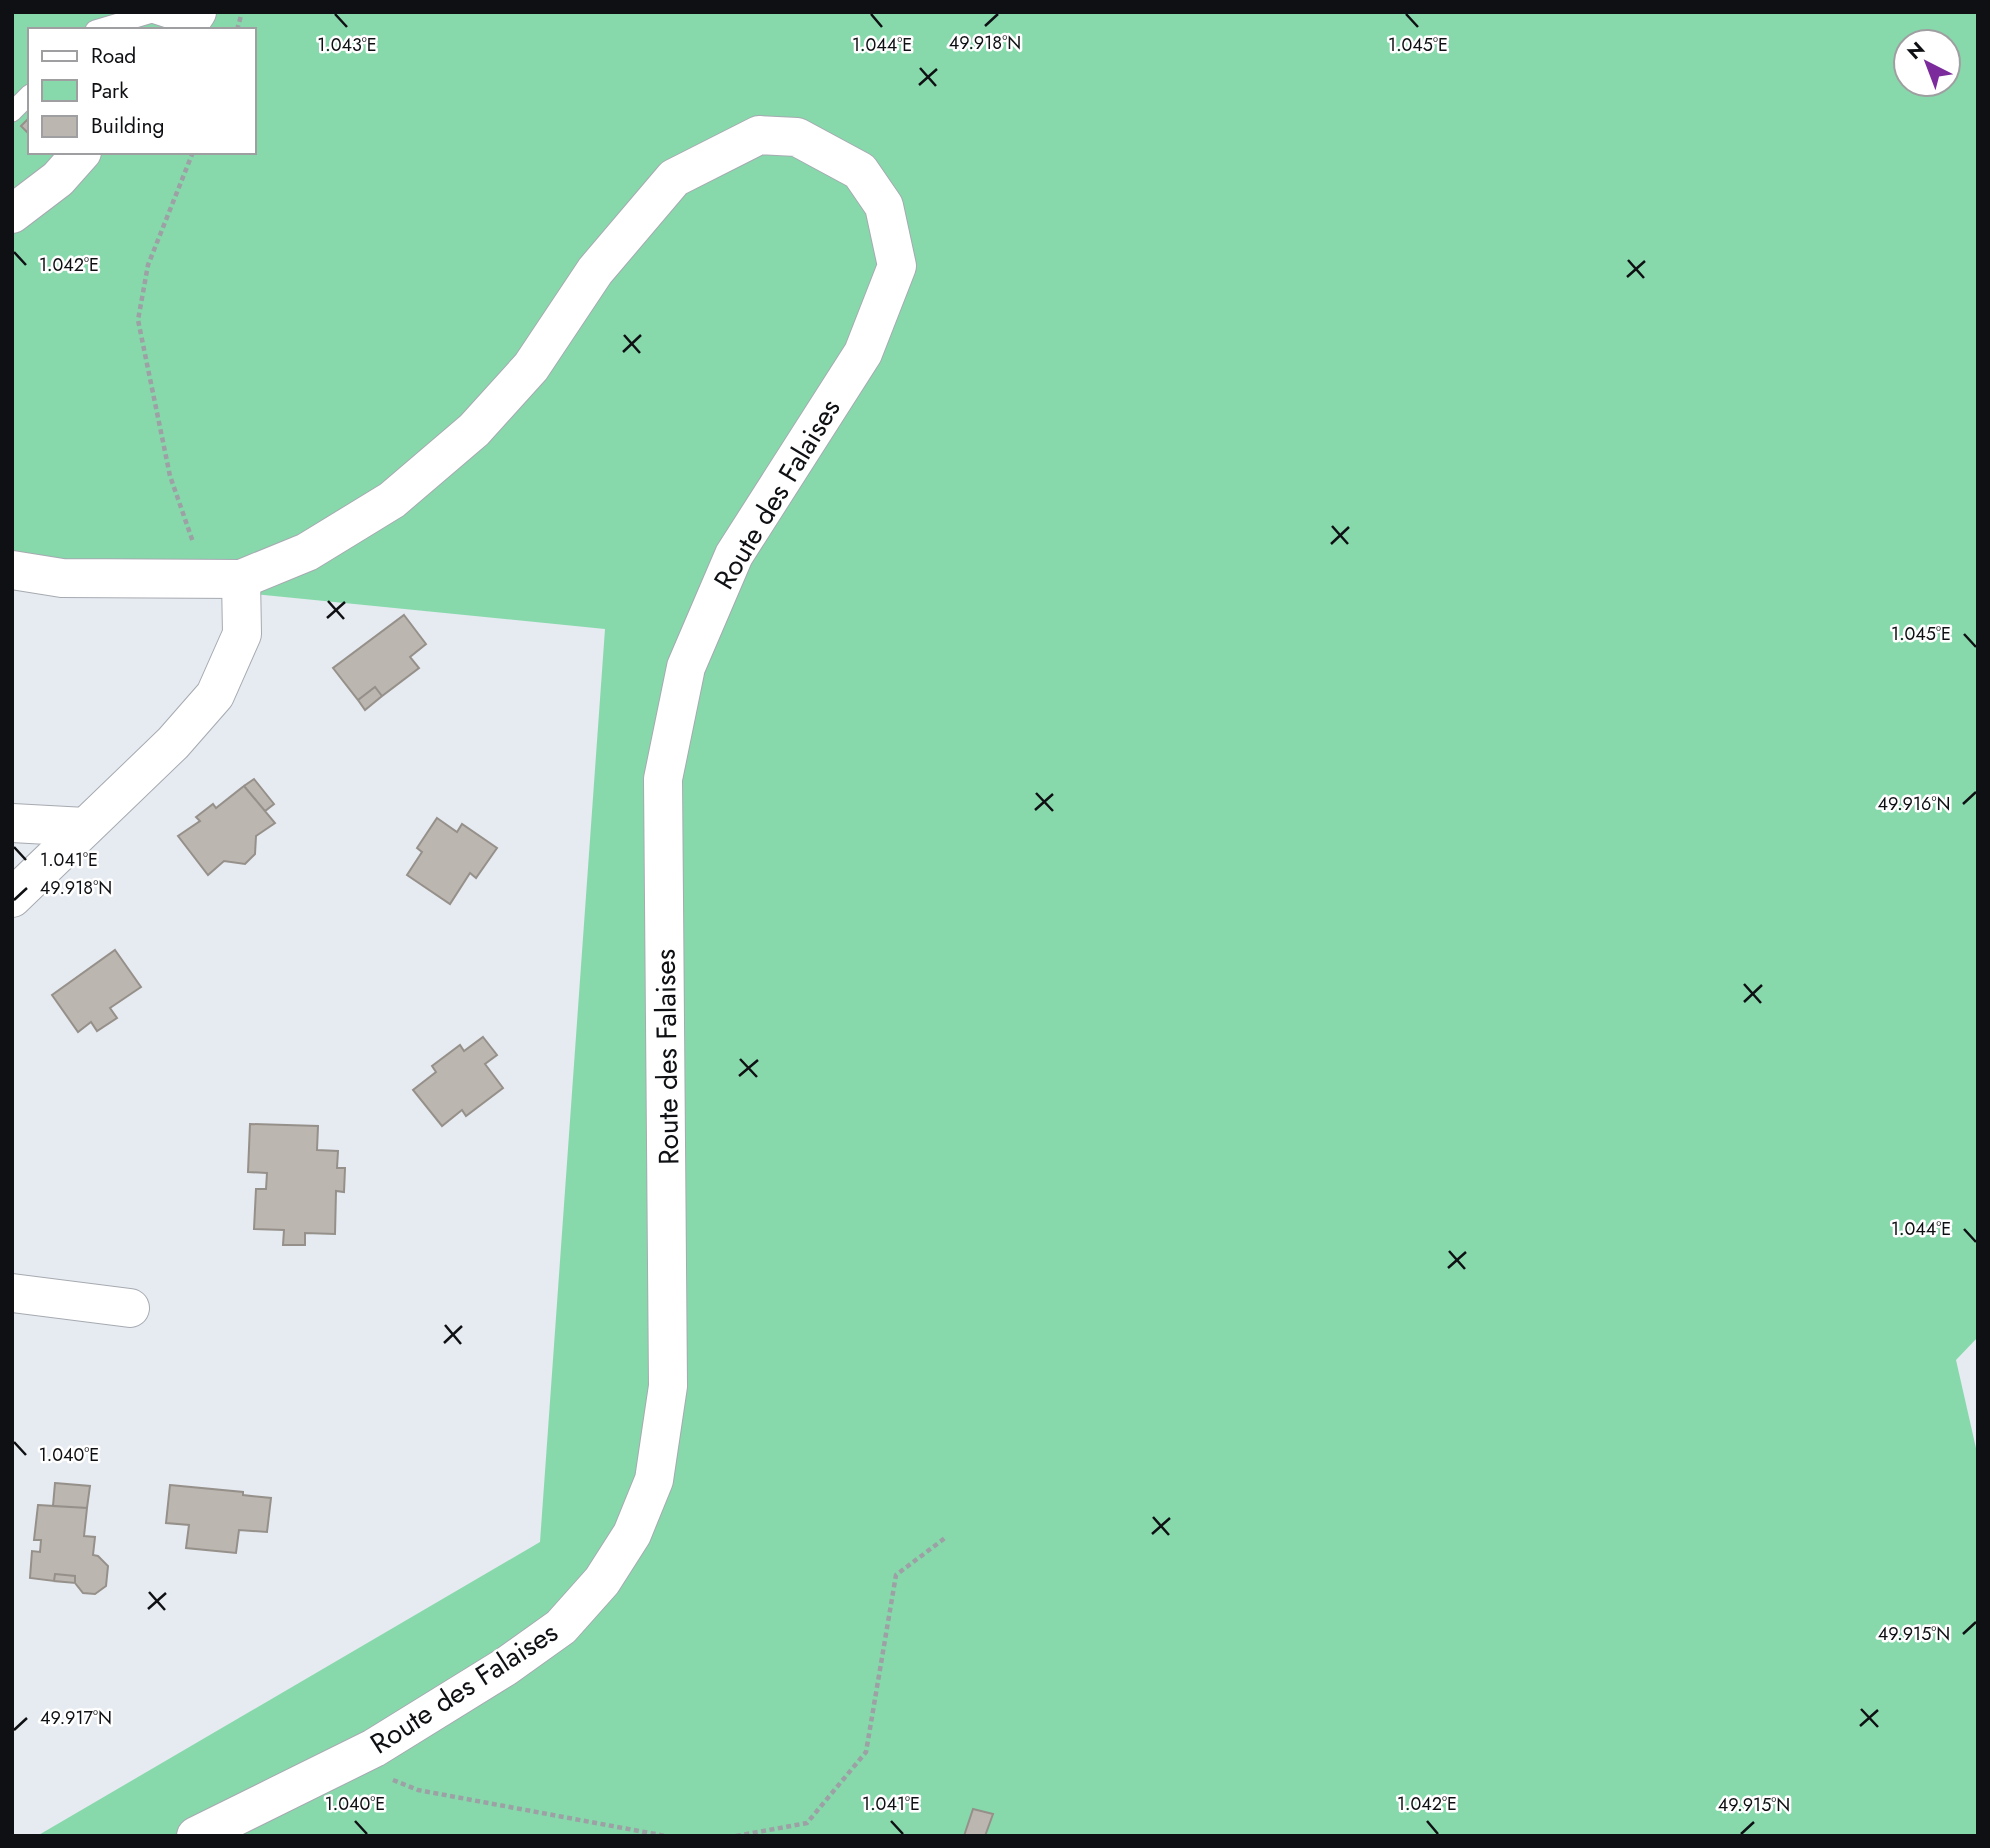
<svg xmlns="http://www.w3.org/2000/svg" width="1990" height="1848" viewBox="0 0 1990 1848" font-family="Jost,sans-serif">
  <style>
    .green { fill: #87d9ab; fill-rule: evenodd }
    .building { fill: #bcb6b0; stroke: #96908a; stroke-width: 2 }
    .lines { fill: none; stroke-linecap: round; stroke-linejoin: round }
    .lane-casing { stroke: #a6aab1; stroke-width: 21 }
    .street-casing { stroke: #a6aab1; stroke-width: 40 }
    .secondary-casing { stroke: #a6aab1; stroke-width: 40 }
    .path { stroke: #9da0a5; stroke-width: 4.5; stroke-dasharray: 5 3.5; stroke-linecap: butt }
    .lane { stroke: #fff; stroke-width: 19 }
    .street { stroke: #fff; stroke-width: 38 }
    .secondary { stroke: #fff; stroke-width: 38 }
    .ticks { fill: none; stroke: #0f1013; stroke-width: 2.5 }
    .labels { text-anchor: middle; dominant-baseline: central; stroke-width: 5; stroke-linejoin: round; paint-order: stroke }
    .street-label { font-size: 28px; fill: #0f1013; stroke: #fff }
    .ticks-label { font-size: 18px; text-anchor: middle; fill: #0f1013; stroke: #fff; stroke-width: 5; stroke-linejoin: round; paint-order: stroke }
  </style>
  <rect width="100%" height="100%" fill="#e6eaf1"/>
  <path class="green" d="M 12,12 L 1978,12 L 1978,1337 L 1956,1360 L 1978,1457 L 1978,1836 L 37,1836 L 540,1542 L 605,629 L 12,570 ZM 30,30 L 254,30 L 254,152 L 30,152 ZM 1906,42 L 1948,42 L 1948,84 L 1906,84 Z"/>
  <path class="building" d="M 30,117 L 30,135 L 21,126 Z
    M 404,615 L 426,644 L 410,657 L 419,668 L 382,696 L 375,687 L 358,700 L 333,668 Z
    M 375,687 L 382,696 L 365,710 L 358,700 Z
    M 254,779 L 274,804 L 265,811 L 244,786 Z
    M 244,786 L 275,823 L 256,836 L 255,854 L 245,864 L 224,861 L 208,875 L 178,836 L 200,821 L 196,817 L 213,804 L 216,808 Z
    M 437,818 L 457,832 L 462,824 L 497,848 L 476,878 L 470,873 L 450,904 L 407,875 L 422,852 L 417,848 Z
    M 115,950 L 141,987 L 110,1008 L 117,1018 L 97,1031 L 91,1022 L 78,1032 L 52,995 Z
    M 483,1037 L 497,1055 L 485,1064 L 503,1088 L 466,1116 L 462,1110 L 442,1126 L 413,1090 L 436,1072 L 432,1066 L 460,1045 L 464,1051 Z
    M 250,1124 L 318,1126 L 317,1150 L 338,1151 L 337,1168 L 345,1168 L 344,1192 L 336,1191 L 335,1234 L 305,1233 L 305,1245 L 283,1245 L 284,1230 L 254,1229 L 256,1189 L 266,1189 L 267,1173 L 248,1172 Z
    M 55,1483 L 90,1486 L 87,1508 L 53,1506 Z
    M 170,1485 L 243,1492 L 243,1495 L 271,1498 L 267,1532 L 239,1530 L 236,1553 L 186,1548 L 189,1525 L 166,1523 Z
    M 38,1505 L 87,1508 L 84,1536 L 95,1537 L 93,1555 L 98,1556 L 108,1566 L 106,1586 L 95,1594 L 83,1593 L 75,1583 L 75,1576 L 55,1574 L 54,1581 L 30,1578 L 32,1551 L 40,1552 L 41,1540 L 34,1540 Z
    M 55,1574 L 75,1576 L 75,1583 L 54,1581 Z
    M 973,1809 L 993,1814 L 985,1836 L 964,1836 Z"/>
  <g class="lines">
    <defs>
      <path id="lane" d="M 95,30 L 152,13 L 189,25
        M 12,112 L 30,94"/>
      <path id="street" d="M 12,823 L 85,827
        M 12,898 L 173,743 L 215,695 L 242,634 L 241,579
        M 12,1293 L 130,1308"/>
      <path id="secondary" d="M 185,30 L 197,12
        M 12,214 L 58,179 L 82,152
        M 12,570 L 62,578 L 241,579 L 307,552 L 392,500 L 474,430 L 531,367 L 595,271 L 674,178 L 759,135 L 797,137 L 860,171 L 884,206 L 897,266 L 863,353 L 734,555 L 686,667 L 663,779 L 668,1386 L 654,1480 L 632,1534 L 602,1581 L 561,1627 L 505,1667 L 374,1748 L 196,1836"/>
    </defs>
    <use href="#lane" class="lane-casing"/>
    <use href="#street" class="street-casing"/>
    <use href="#secondary" class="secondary-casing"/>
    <path class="path" d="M 237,30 L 242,12
      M 193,152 L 148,265 L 138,320 L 170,476 L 193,542
      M 393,1780 L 418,1790 L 666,1836
      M 736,1836 L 807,1823 L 866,1752 L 896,1575 L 945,1538"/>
    <use href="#lane" class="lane"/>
    <use href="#street" class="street"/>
    <use href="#secondary" class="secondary"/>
  </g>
  <path class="ticks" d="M 335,14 L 347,27M 871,14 L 882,27M 1406,14 L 1418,27M 985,26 L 998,14M 920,68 L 936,86M 919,85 L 937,69M 14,252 L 26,265M 1628,260 L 1644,278M 1627,277 L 1645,261M 624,335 L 640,353M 623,352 L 641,335M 1332,526 L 1348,544M 1331,544 L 1349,527M 328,601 L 344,619M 327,618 L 345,602M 1964,634 L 1976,647M 1036,793 L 1053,811M 1963,804 L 1976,792M 1035,810 L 1053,794M 14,847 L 26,860M 14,900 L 27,888M 1744,984 L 1761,1003M 1744,1002 L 1762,985M 740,1059 L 757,1077M 739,1076 L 758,1060M 1964,1229 L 1976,1242M 1449,1251 L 1465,1269M 1448,1268 L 1466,1252M 445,1325 L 461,1344M 444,1343 L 462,1326M 14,1442 L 26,1455M 1153,1517 L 1169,1535M 1152,1534 L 1170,1518M 149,1592 L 165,1610M 148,1609 L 166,1593M 1963,1634 L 1976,1622M 1861,1709 L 1878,1727M 1860,1726 L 1878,1710M 14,1730 L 27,1718M 355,1821 L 367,1834M 891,1821 L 903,1834M 1427,1821 L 1438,1834M 1741,1834 L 1754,1822"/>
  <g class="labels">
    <g class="street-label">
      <text transform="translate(777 494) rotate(-59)">Route des Falaises</text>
      <text transform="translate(667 1057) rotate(-91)">Route des Falaises</text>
      <text transform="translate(464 1688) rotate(-33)">Route des Falaises</text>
    </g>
  </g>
  <g class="ticks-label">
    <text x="985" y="49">49.918°N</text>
    <text x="1418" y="51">1.045°E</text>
    <text x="347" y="51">1.043°E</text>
    <text x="882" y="51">1.044°E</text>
    <text x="69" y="271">1.042°E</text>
    <text x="1921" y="640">1.045°E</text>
    <text x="1914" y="810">49.916°N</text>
    <text x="69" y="866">1.041°E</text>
    <text x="76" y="894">49.918°N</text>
    <text x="1921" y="1235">1.044°E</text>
    <text x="69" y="1461">1.040°E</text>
    <text x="1914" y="1640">49.915°N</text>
    <text x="76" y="1724">49.917°N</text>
    <text x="355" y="1810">1.040°E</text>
    <text x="891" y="1810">1.041°E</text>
    <text x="1427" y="1810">1.042°E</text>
    <text x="1754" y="1811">49.915°N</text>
  </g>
  <rect width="1990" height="1848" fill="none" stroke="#0f1013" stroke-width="28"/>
  <rect x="28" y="28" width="228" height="126" fill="#ffffff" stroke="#9f9fa1" stroke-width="2"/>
  <rect x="42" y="51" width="35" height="10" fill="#ffffff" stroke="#9f9fa1" stroke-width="2"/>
  <text x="91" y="63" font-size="21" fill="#0f1013">Road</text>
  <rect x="42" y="80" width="35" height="21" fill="#87d9ab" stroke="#9f9fa1" stroke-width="2"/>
  <text x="91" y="98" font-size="21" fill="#0f1013">Park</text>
  <rect x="42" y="116" width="35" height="21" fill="#bcb6b0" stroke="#9f9fa1" stroke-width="2"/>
  <text x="91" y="133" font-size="21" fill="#0f1013">Building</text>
  <g transform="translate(1927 63) rotate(318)"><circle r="33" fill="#ffffff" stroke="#9f9fa1" stroke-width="2"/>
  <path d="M0-5L12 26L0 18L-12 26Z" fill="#7c2b9c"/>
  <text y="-10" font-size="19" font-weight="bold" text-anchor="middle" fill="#0f1013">N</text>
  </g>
</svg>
